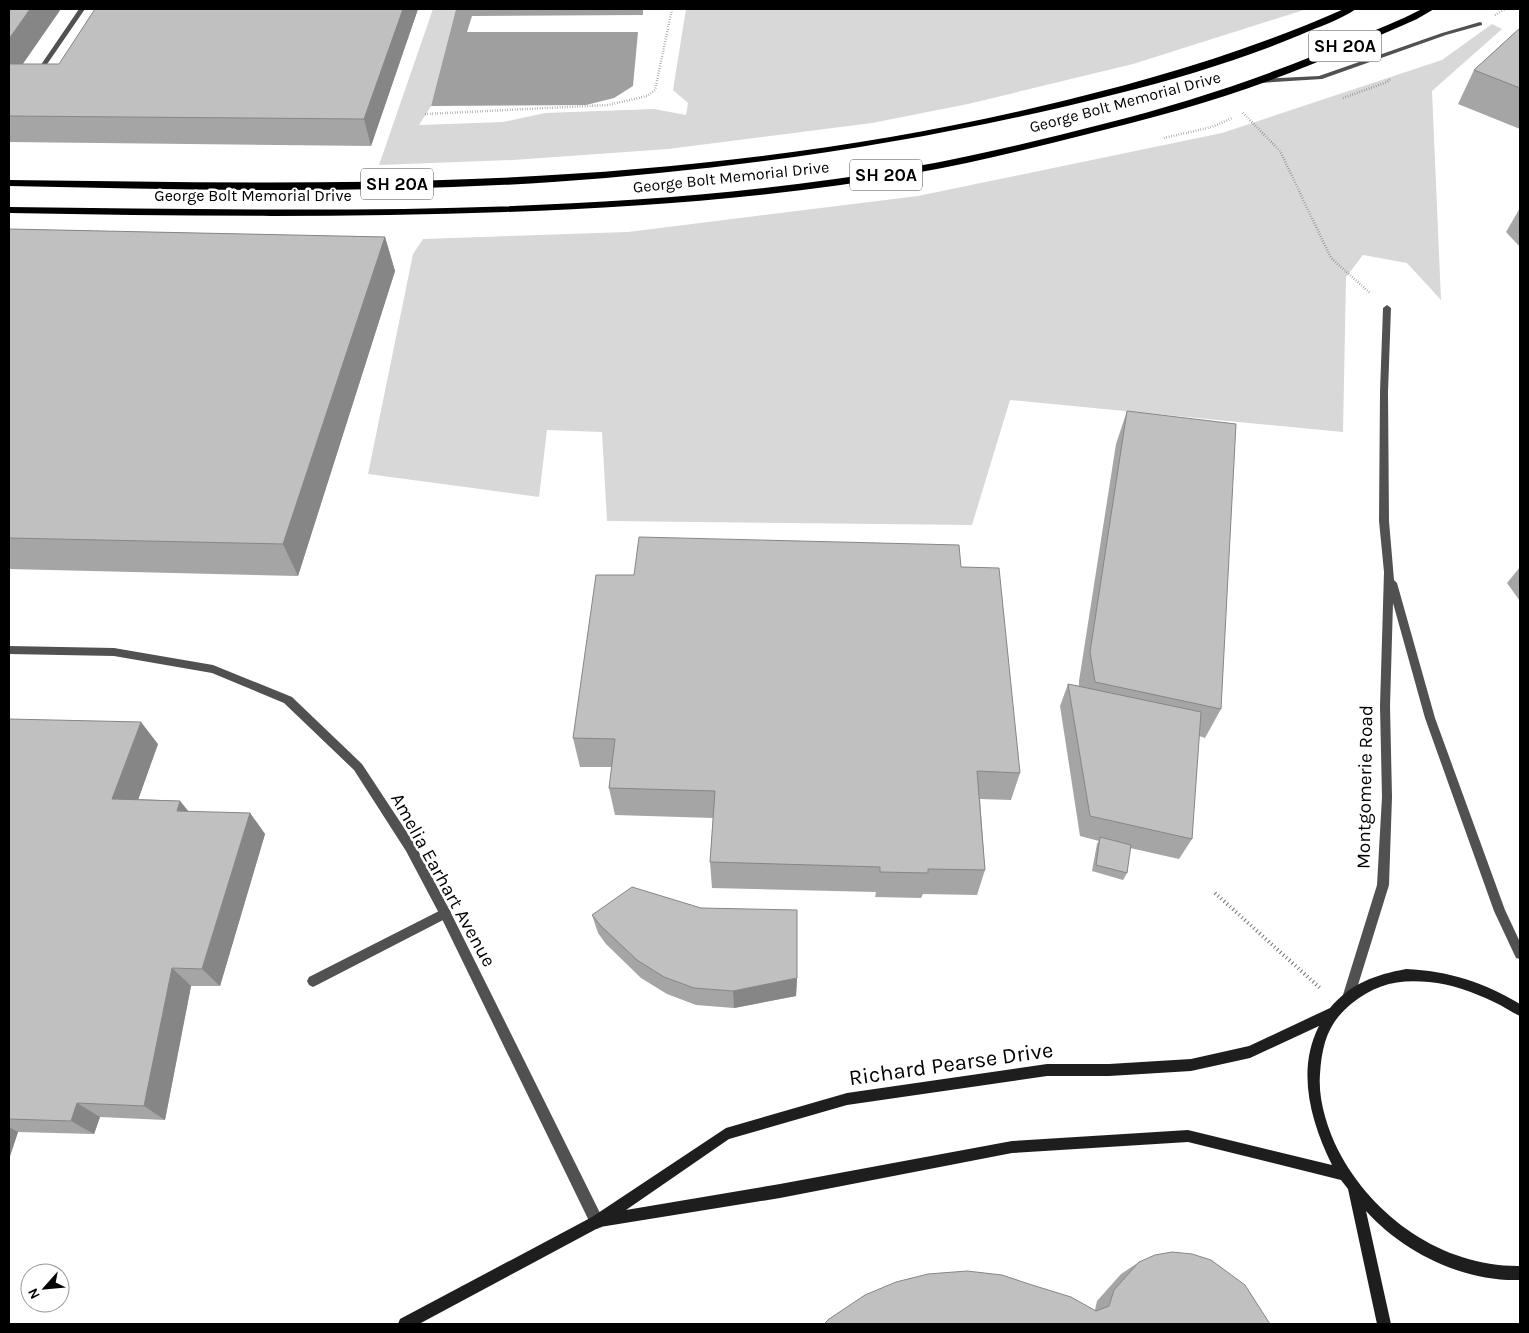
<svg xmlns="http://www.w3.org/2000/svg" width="1529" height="1333" viewBox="0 0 1529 1333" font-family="Karla,sans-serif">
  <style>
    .green { fill: #d8d8d8 }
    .water { fill: #9f9f9f }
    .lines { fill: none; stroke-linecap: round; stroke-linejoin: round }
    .path-far1 { stroke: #737373; stroke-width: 2.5; stroke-dasharray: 0.5 2; stroke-linecap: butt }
    .path { stroke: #737373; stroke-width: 4; stroke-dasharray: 1 3; stroke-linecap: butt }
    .lane { fill: #515151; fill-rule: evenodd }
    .street { fill: #515151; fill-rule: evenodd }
    .secondary { fill: #1e1e1e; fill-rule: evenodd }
    .highway { fill: #000; fill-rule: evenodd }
    .wall { fill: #a5a5a5 }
    .shaded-wall { fill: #868686 }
    .building { fill: #c0c0c0; stroke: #868686 }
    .labels { text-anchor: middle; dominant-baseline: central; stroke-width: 5; stroke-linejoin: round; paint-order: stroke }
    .far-street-label { font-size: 16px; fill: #000; stroke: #fff }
    .shield { fill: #fff; stroke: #4c4c4c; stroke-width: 1 }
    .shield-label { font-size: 18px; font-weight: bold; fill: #000 }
    .street-label { font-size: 19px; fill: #000; stroke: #fff }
    .near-street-label { font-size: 22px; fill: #000; stroke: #fff }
  </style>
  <rect width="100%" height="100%" fill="#fff"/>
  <path class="green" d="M 433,9 L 456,9 L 431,106 L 419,125 L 503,122 L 545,113 L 654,109 L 686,115 L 688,103 L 673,90 L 686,9 L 1307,9 L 1133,64 L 968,104 L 872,123 L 668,149 L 513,160 L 379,165 Z
    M 1492,24 L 1502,29 L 1432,91 L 1441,300 L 1407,263 L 1363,255 L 1346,277 L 1343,432 L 1010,400 L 972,525 L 607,521 L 602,432 L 547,430 L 539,497 L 368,474 L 413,254 L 423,239 L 628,232 L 918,196 L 1222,133 L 1442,60 Z"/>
  <path class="water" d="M 456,9 L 643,9 L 643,15 L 472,16 L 467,32 L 638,32 L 633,86 L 614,98 L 586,105 L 431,106 Z"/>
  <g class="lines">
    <path class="path-far1" d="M 1495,15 L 1505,9
      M 1343,98 L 1387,82 L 1391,78
      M 1243,113 L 1280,151 L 1331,258 L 1370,293
      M 425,114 L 608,105 L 647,96 L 655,90 L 672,9
      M 1164,138 L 1212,127 L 1232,118"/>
    <path class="path" d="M 1215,893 L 1320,988"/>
    <path class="lane" d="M 79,9 L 85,9 L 41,73 L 37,73 L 36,72 Z
      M 1480,22 L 1482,23 L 1482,25 L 1446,35 L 1322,79 L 1259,83 L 1256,81 L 1259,79 L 1319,76 L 1442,33 Z
      M 445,908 L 449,909 L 451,913 L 449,917 L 317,985 L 313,987 L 309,985 L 307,981 L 309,977 Z"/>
    <path class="street" d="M 1387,305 L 1391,308 L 1388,392 L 1389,521 L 1394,580 L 1397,583 L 1435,718 L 1505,910 L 1520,942 L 1520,959 L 1516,958 L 1494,911 L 1425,718 L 1393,603 L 1390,706 L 1392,797 L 1389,885 L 1354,998 L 1352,1002 L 1348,1004 L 1344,1002 L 1342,998 L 1377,885 L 1382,797 L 1380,706 L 1384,572 L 1379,521 L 1380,392 L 1383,308 Z
      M 9,646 L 114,648 L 213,665 L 292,697 L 362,764 L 414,843 L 449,909 L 602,1217 L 604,1222 L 602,1227 L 597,1229 L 592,1227 L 441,917 L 406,851 L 354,770 L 284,703 L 212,673 L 114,656 L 9,654 Z"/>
    <path class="secondary" d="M 1406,969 C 1449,971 1483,982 1520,1004 L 1520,1016 C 1511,1012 1503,1006 1494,1002 C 1473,992 1451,984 1429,982 C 1398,979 1376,984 1351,1004 C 1328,1023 1322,1044 1320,1074 C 1318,1100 1327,1127 1338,1150 C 1373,1218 1444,1267 1520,1266 L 1520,1280 C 1463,1282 1403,1252 1366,1211 L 1391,1324 L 1377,1324 L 1348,1189 L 1341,1180 L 1188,1142 L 1012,1153 L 780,1198 L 600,1227 L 419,1324 L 398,1324 L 400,1319 L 592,1217 L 726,1128 L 847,1093 L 1047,1064 L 1109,1064 L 1191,1059 L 1249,1046 L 1330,1008 C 1351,983 1375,975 1406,969 ZM 1319,1026 C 1296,1071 1311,1122 1332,1165 L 1188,1130 L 1012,1141 L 780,1184 L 626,1210 L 729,1139 L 847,1105 L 1047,1076 L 1109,1076 L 1191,1071 L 1250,1058 Z"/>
    <path class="highway" d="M 1344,9 L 1356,9 C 1340,20 1318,27 1300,35 C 1240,60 1179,78 1116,94 C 931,141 743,169 553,182 C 372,194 190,190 9,186 L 9,180 C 163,182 318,185 472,179 C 661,172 849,151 1033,108 C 1141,83 1242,54 1344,9 Z
      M 1422,9 L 1434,9 L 1417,19 C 1369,40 1321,62 1271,80 C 1210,103 1147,119 1084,135 C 1028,149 972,163 915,173 C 781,197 643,207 506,212 C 341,218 174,216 9,213 L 9,207 C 310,210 615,219 912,167 C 976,156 1040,140 1103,124 C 1190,102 1274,74 1356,38 C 1378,29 1401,20 1422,9 Z"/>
  </g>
  <path class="wall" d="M 9,9 L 23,64 L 59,64 L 418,9 L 371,146 L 9,142 Z
    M 1520,28 L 1520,129 L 1458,104 L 1474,70 Z
    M 1520,208 L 1520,247 L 1506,232 Z
    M 9,229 L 385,237 L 395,271 L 298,576 L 9,569 Z
    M 1127,411 L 1221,709 L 1205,738 L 1199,736 L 1192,839 L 1179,859 L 1130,848 L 1127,873 L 1123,880 L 1092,871 L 1097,844 L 1099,841 L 1080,836 L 1060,706 L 1068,684 L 1079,686 L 1079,681 L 1116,444 Z
    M 961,567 L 1020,773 L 1011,800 L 980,799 L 985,870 L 977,895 L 923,894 L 921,898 L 875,897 L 876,892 L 712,888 L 710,862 L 713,818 L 615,815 L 609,788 L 612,767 L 580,767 L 573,738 L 634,575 Z
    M 1520,567 L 1520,601 L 1507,583 Z
    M 9,719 L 158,744 L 138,799 L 180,801 L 189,812 L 250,813 L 265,834 L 220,986 L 191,986 L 165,1120 L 100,1117 L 94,1134 L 18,1132 L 9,1159 Z
    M 592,915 L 797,978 L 796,996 L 734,1008 L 696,1005 L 667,994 L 641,978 L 606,944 L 598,933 Z
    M 1139,1262 L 1270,1324 L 824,1324 L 1095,1310 L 1097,1301 L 1121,1274 Z"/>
  <path class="shaded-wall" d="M 30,9 L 61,9 L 9,84 L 9,39 Z
    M 403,9 L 418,9 L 371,146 L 364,119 Z
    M 385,237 L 395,271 L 298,576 L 283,544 Z
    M 141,722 L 158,744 L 131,820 L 112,799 Z
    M 180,801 L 197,822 L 177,811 Z
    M 250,813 L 265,834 L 220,986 L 202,969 Z
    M 172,968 L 191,986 L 165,1120 L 144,1106 Z
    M 797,978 L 796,996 L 734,1008 L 733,991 Z
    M 77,1103 L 100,1117 L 94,1134 L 71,1121 Z
    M 9,1127 L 18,1132 L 9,1159 Z"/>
  <path class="building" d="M 9,9 L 30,9 L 9,39 Z
    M 95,9 L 403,9 L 364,119 L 9,116 L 9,64 L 59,64 Z
    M 1520,28 L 1520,88 L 1474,70 Z
    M 9,229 L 385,237 L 283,544 L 9,538 Z
    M 1127,411 L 1236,424 L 1221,709 L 1095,682 L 1090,652 Z
    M 639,537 L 959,545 L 961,567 L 999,568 L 1020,773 L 977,771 L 985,870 L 928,869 L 928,873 L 880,872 L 880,867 L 710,862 L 715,791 L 609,788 L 615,739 L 573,738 L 596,575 L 634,575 Z
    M 1068,684 L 1201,712 L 1192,839 L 1090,816 Z
    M 9,719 L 141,722 L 112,799 L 180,801 L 177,811 L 250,813 L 202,969 L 172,968 L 144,1106 L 77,1103 L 71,1121 L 9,1119 Z
    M 1100,837 L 1131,845 L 1127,873 L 1096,865 Z
    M 632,887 L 701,908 L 797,910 L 797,978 L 733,991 L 694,988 L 664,977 L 637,960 L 601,926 L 592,915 Z
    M 1172,1252 L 1192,1254 L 1211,1260 L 1245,1285 L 1270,1324 L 824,1324 L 829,1319 L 865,1295 L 896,1282 L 928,1274 L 967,1271 L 1002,1275 L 1032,1285 L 1071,1297 L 1096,1311 L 1109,1306 L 1114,1290 L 1139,1262 L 1155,1255 Z"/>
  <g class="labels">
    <g class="far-street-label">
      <text transform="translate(1125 102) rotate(-15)">George Bolt Memorial Drive</text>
      <text transform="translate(731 177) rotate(-6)">George Bolt Memorial Drive</text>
      <text x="253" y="195">George Bolt Memorial Drive</text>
    </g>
    <g class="shield">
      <rect x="1309" y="30.5" width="72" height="31" rx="4"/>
      <rect x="850" y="159.5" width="72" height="31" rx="4"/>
      <rect x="361" y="168.5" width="72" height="31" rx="4"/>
    </g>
    <g class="shield-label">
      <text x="1345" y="46">SH 20A</text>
      <text x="886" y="175">SH 20A</text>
      <text x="397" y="184">SH 20A</text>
    </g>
    <g class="street-label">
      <text transform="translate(1365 787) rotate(-89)">Montgomerie Road</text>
      <text transform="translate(443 880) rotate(61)">Amelia Earhart Avenue</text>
    </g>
    <g class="near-street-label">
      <text transform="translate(951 1064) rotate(-8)">Richard Pearse Drive</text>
    </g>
  </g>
  <rect width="1529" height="1333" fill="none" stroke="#000000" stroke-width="20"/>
  <g transform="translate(45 1288) rotate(243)"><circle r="24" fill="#ffffff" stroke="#999999"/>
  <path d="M0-4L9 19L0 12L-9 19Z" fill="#000000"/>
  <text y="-8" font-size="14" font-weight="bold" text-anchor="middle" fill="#000000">N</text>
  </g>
</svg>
